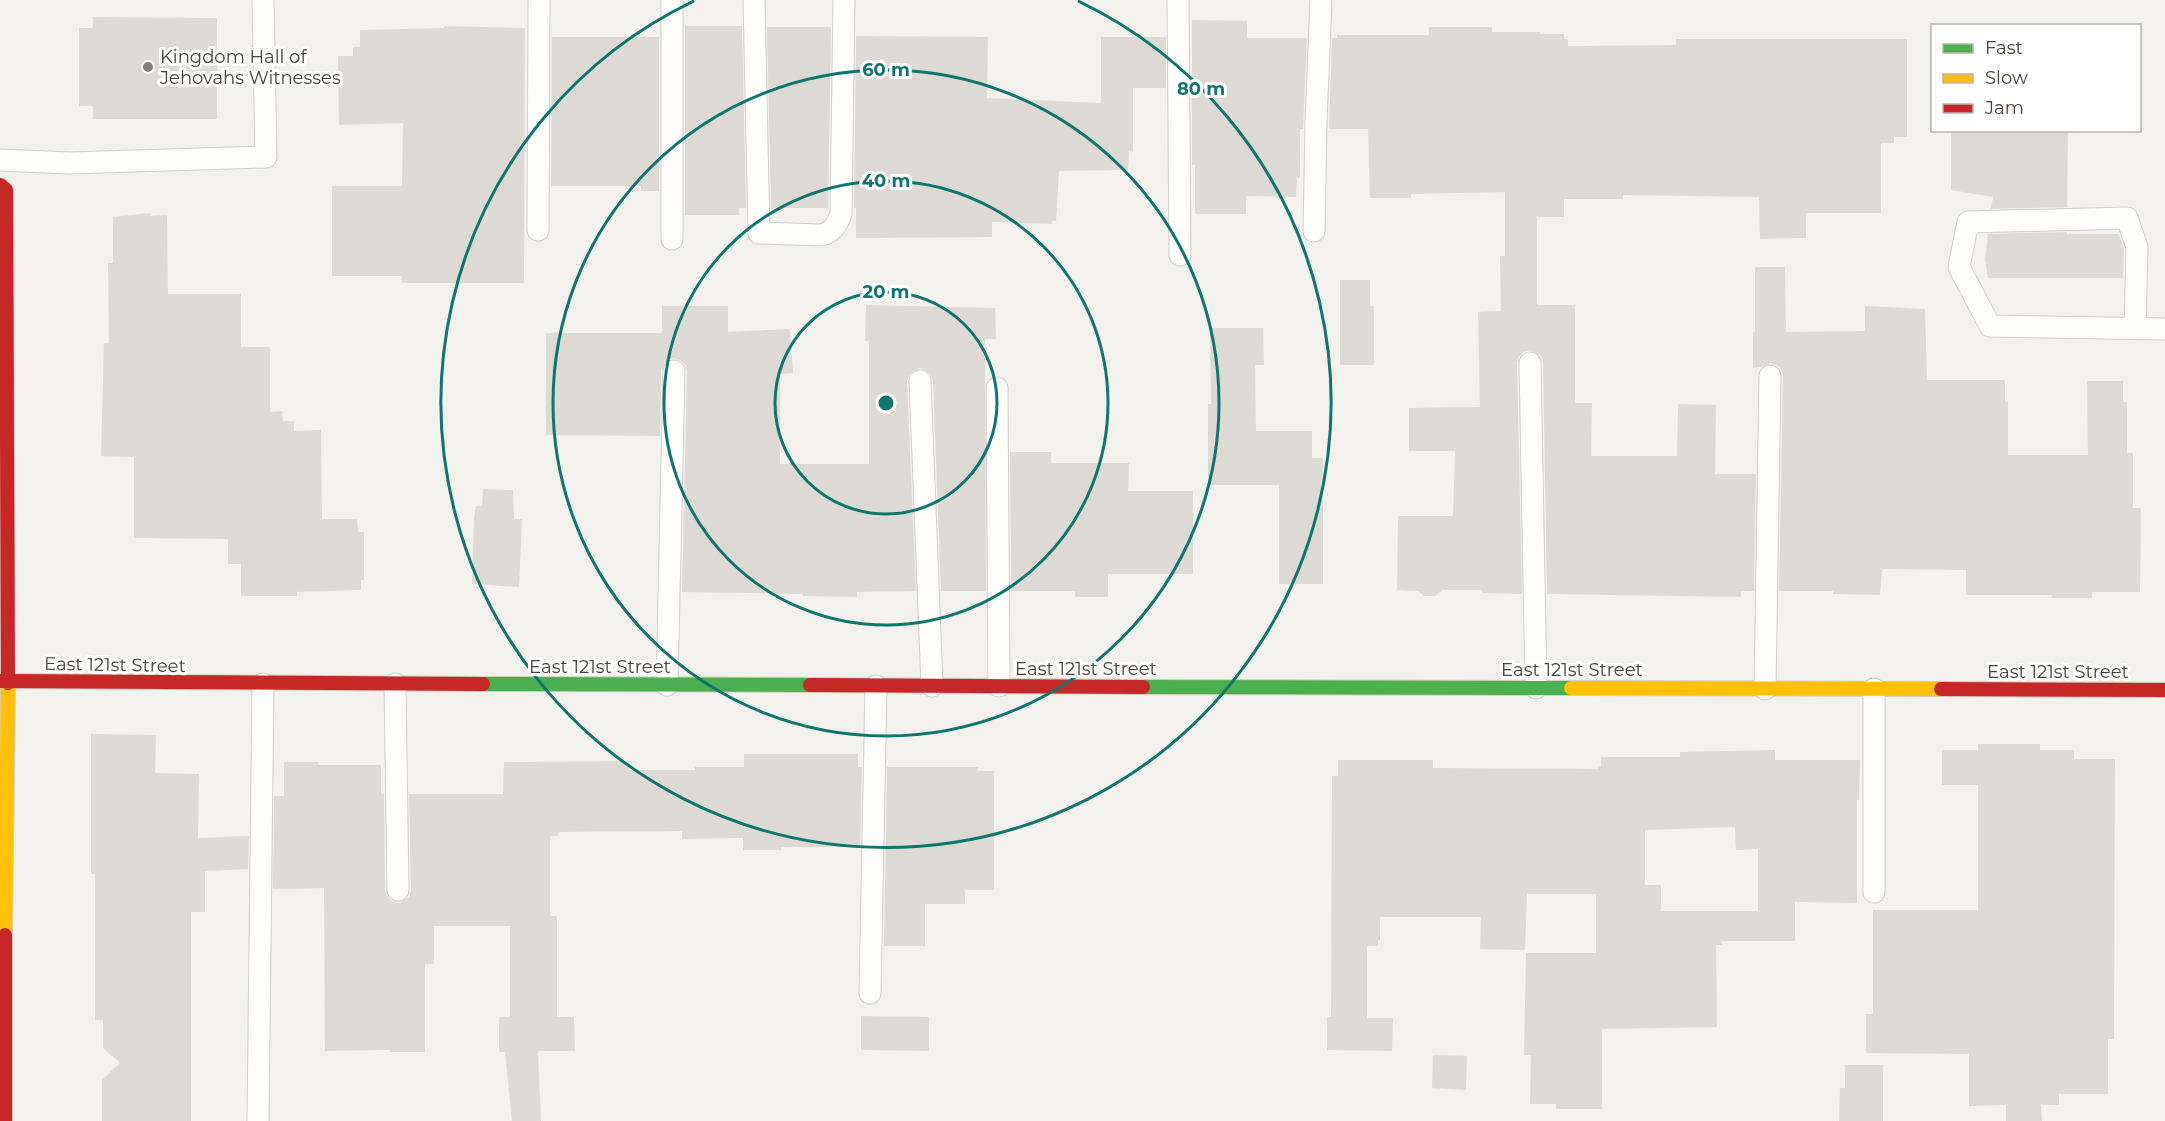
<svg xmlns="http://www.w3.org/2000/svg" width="2165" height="1121" viewBox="0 0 2165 1121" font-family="Montserrat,sans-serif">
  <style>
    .building { fill: #dddad5; fill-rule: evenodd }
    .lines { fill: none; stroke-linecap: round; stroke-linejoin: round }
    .lane-casing { stroke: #d1cfca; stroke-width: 23 }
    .fast-casing { stroke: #d3cec4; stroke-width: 16 }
    .slow-casing { stroke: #d3cec4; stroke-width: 16 }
    .jam-casing { stroke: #d3cec4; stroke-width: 16 }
    .lane { stroke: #fdfdfc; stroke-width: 21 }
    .fast { stroke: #4caf50; stroke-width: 14 }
    .slow { stroke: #ffc107; stroke-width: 14 }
    .jam { stroke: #c62828; stroke-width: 14 }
    .ring { fill: none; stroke: #0f766e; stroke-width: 3 }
    .poi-dot { fill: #857f77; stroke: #fff; stroke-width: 2 }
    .labels { text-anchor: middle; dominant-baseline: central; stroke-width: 6; stroke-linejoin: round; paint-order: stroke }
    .poi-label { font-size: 18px; fill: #4a4237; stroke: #fff; text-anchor: start }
    .street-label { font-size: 18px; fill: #4a4237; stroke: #fff }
    .centre { fill: #0f766e; stroke: #fff; stroke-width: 3 }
    .ring-label { font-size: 18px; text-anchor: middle; font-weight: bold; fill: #0f766e; stroke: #fff; stroke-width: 6; stroke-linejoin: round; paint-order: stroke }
  </style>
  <rect width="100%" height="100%" fill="#f3f1ed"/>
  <path class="building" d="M 93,17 L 217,18 L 217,119 L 93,119 L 93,106 L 79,106 L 79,28 L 93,28 Z
    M 1192,20 L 1247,21 L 1247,38 L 1307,38 L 1303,129 L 1300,129 L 1300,178 L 1297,178 L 1296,197 L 1246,196 L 1246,214 L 1195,214 L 1195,165 L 1192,165 Z
    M 444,26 L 525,28 L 524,283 L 402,283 L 402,276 L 332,276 L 332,186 L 402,186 L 403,123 L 339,125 L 338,56 L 353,56 L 353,47 L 360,47 L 360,30 L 444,28 Z
    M 685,26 L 742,26 L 746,208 L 739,208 L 739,215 L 685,215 Z
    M 767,27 L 831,27 L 828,208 L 771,208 Z
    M 1429,27 L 1492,27 L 1492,32 L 1540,32 L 1540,34 L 1564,34 L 1564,39 L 1568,40 L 1568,46 L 1676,45 L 1676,39 L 1907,39 L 1907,137 L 1894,137 L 1894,143 L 1881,143 L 1881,213 L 1806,213 L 1806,238 L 1760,239 L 1759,197 L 1623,195 L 1623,199 L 1564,199 L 1564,217 L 1537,217 L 1537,305 L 1575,305 L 1575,403 L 1592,403 L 1591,456 L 1677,456 L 1678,404 L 1716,405 L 1715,474 L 1756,474 L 1754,591 L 1741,591 L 1741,597 L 1547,594 L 1543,363 L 1541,356 L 1530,350 L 1523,352 L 1519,357 L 1517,363 L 1522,594 L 1482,593 L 1482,590 L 1443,590 L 1435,596 L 1424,596 L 1418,591 L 1397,590 L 1398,516 L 1453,516 L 1455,451 L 1409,451 L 1409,408 L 1480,407 L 1478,312 L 1501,311 L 1500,256 L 1505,256 L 1505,192 L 1411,194 L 1411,198 L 1370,198 L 1368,129 L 1329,129 L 1332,38 L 1337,38 L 1337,35 L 1429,35 Z
    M 856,36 L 988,37 L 987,98 L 1101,103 L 1101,37 L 1166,37 L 1166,88 L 1133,88 L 1133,152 L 1129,151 L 1128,170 L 1059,171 L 1056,221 L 1052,221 L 1052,224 L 992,222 L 992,237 L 856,238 L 856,208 L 854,208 Z
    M 552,37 L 659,37 L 659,191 L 641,191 L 641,186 L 551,186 Z
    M 1951,130 L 2068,130 L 2067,207 L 1991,209 L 1993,197 L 1951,190 Z
    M 150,213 L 150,216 L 167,215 L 168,294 L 241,294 L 241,347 L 270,347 L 270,412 L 282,411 L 283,421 L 294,421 L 294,431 L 321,430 L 322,519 L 357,519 L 358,532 L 364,532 L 364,580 L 361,580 L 361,590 L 297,592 L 297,596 L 241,596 L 241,564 L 228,564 L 228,539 L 134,538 L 134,457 L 101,456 L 104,343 L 109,343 L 108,263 L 113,263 L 113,217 Z
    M 2067,232 L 2067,234 L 2119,234 L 2124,249 L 2123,278 L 1988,278 L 1985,259 L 1988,234 Z
    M 1755,267 L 1785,267 L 1786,332 L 1865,331 L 1865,306 L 1925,309 L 1927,380 L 2005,380 L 2005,402 L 2008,402 L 2008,455 L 2088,455 L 2087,381 L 2123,381 L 2123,402 L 2127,402 L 2127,453 L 2133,453 L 2133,508 L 2141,508 L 2140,592 L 2092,592 L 2092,598 L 2052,598 L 2052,595 L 1966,595 L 1966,570 L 1882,569 L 1880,595 L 1833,594 L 1833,591 L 1779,591 L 1783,376 L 1781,369 L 1776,365 L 1770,363 L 1761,367 L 1753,368 L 1753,332 L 1755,332 Z
    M 1340,280 L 1370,280 L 1370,306 L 1374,306 L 1374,365 L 1340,365 Z
    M 866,305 L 995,308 L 996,339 L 985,339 L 986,591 L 941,591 L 933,381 L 930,374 L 925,370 L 919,368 L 913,371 L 909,376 L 907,381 L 916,591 L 857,592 L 857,597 L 803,596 L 803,594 L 682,592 L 687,371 L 685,364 L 680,360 L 674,358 L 667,360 L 661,370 L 660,436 L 546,435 L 546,333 L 662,333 L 662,306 L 728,306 L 728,332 L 790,329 L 793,373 L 780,374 L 780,464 L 869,464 L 869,341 L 865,341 Z
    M 1210,328 L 1263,328 L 1264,365 L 1255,365 L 1256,431 L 1312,431 L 1312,458 L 1323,458 L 1323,584 L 1279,584 L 1279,485 L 1208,485 L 1208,404 L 1211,404 Z
    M 1010,452 L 1051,452 L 1051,463 L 1129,463 L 1128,491 L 1193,491 L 1193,574 L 1108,574 L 1108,597 L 1075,597 L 1075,591 L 1011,591 Z
    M 483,489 L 513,490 L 514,519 L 522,519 L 519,587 L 472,584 L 474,517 L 476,506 L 482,506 Z
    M 91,734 L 156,735 L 155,773 L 199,774 L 198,838 L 249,836 L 248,869 L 205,871 L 205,912 L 191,912 L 191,1121 L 102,1121 L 102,1080 L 120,1063 L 103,1048 L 103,1020 L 95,1020 L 95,874 L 91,874 Z
    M 1978,744 L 2040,744 L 2040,750 L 2074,750 L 2074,759 L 2115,759 L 2114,1039 L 2108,1039 L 2108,1094 L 2059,1094 L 2059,1105 L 2041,1105 L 2042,1121 L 2006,1121 L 2006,1105 L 1969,1106 L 1969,1054 L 1866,1053 L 1866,1014 L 1873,1014 L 1873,910 L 1978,910 L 1978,785 L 1942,785 L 1942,750 L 1978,750 Z
    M 1775,750 L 1775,760 L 1860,760 L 1859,800 L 1857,800 L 1857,903 L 1795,902 L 1795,941 L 1722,941 L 1722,945 L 1716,945 L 1717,1027 L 1602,1029 L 1602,1109 L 1556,1109 L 1556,1104 L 1530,1104 L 1531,1055 L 1524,1055 L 1526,953 L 1596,953 L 1596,894 L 1527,894 L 1525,950 L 1480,949 L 1481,917 L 1380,917 L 1380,940 L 1378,940 L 1378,946 L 1367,946 L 1367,1018 L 1393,1018 L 1392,1051 L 1327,1050 L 1327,1017 L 1331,1017 L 1332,776 L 1338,776 L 1338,760 L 1433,760 L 1433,768 L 1599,769 L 1599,767 L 1601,767 L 1601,757 L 1680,757 L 1680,752 ZM 1735,827 L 1736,850 L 1758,849 L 1758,911 L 1661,911 L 1661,885 L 1645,885 L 1645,830 Z
    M 744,754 L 858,754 L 858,767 L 862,767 L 860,847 L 781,847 L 781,850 L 743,850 L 743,838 L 682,839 L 682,831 L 558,832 L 558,836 L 550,836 L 550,916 L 557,916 L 557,1017 L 574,1017 L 575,1051 L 538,1051 L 541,1121 L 512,1121 L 505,1052 L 499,1052 L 499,1017 L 510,1017 L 510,926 L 434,926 L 434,964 L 425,964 L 425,1052 L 390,1052 L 390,1050 L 325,1051 L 324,888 L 273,889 L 274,796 L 284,796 L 284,762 L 318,762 L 318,765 L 381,765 L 381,794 L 384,794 L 385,890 L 387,896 L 391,901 L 399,903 L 409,897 L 411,890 L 409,794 L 503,794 L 504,762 L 629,761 L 629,770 L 695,770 L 695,767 L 744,767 Z
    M 887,767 L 978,767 L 978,771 L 994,771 L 994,890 L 965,890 L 965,904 L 925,904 L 925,946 L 884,946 Z
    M 861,1016 L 929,1017 L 929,1051 L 861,1050 Z
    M 1433,1055 L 1467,1056 L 1466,1090 L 1432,1088 Z
    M 1845,1065 L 1883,1065 L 1883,1121 L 1839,1121 L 1840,1088 L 1845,1088 Z"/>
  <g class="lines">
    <defs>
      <path id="lane" d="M 672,0 L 672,239
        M 754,0 L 759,233 L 821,235 C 833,233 837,224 841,214 L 844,0
        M 1178,0 L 1180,255
        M 0,160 L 70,163 L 266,157 L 263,0
        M 538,230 L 539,0
        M 1314,231 L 1316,122 L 1321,0
        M 2135,328 L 2137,247 L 2127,218 L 1968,222 L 1959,267 L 1990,326 L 2165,329
        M 1530,363 L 1536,688
        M 920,381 L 932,686
        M 997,388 L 999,686
        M 395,684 L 398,890
        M 667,685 L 674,371
        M 1765,689 L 1770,376
        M 1874,689 L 1874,892
        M 870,993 L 876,686
        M 258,1121 L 263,684"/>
      <path id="fast" d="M 483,684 L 810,685
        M 1143,687 L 1571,688"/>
      <path id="slow" d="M 1571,688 L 1941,689
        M 5,935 L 8,683"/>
      <path id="jam" d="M 0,185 L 6,190 L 8,683
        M 0,681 L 483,684
        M 810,685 L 1143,687
        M 1941,689 L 2165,690
        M 5,1121 L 5,935"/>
    </defs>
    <use href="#lane" class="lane-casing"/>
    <use href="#fast" class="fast-casing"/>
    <use href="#slow" class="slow-casing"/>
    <use href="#jam" class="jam-casing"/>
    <use href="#lane" class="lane"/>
    <use href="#fast" class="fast"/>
    <use href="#slow" class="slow"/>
    <use href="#jam" class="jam"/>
  </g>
  <g class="ring">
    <circle cx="886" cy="403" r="111"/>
    <circle cx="886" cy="403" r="222"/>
    <circle cx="886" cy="403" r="333"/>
    <path d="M1078 1A445 445 0 1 1 694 1"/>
  </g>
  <circle class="poi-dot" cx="148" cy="67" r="6"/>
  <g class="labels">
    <g class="poi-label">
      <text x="160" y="57">Kingdom Hall of<tspan x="160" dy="21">Jehovahs Witnesses</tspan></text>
    </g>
    <g class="street-label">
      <text transform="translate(115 665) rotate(1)">East 121st Street</text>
      <text x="600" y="667">East 121st Street</text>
      <text x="1086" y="669">East 121st Street</text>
      <text x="1572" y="670">East 121st Street</text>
      <text x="2058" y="672">East 121st Street</text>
    </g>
  </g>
  <circle cx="886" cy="403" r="9" class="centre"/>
  <g class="ring-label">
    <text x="886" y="76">60 m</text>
    <text x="1201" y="95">80 m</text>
    <text x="886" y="187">40 m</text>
    <text x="886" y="298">20 m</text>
  </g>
  <rect x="1931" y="24" width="210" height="108" fill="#ffffff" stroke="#b7b3af" stroke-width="1.5"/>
  <rect x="1943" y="44" width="30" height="9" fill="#4caf50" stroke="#b7b3af" stroke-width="1.5"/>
  <text x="1985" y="54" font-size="18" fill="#4a4237">Fast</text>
  <rect x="1943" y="74" width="30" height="9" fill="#ffc107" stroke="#b7b3af" stroke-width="1.5"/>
  <text x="1985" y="84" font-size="18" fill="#4a4237">Slow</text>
  <rect x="1943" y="104" width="30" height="9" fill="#c62828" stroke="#b7b3af" stroke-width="1.5"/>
  <text x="1985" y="114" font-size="18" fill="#4a4237">Jam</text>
</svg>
